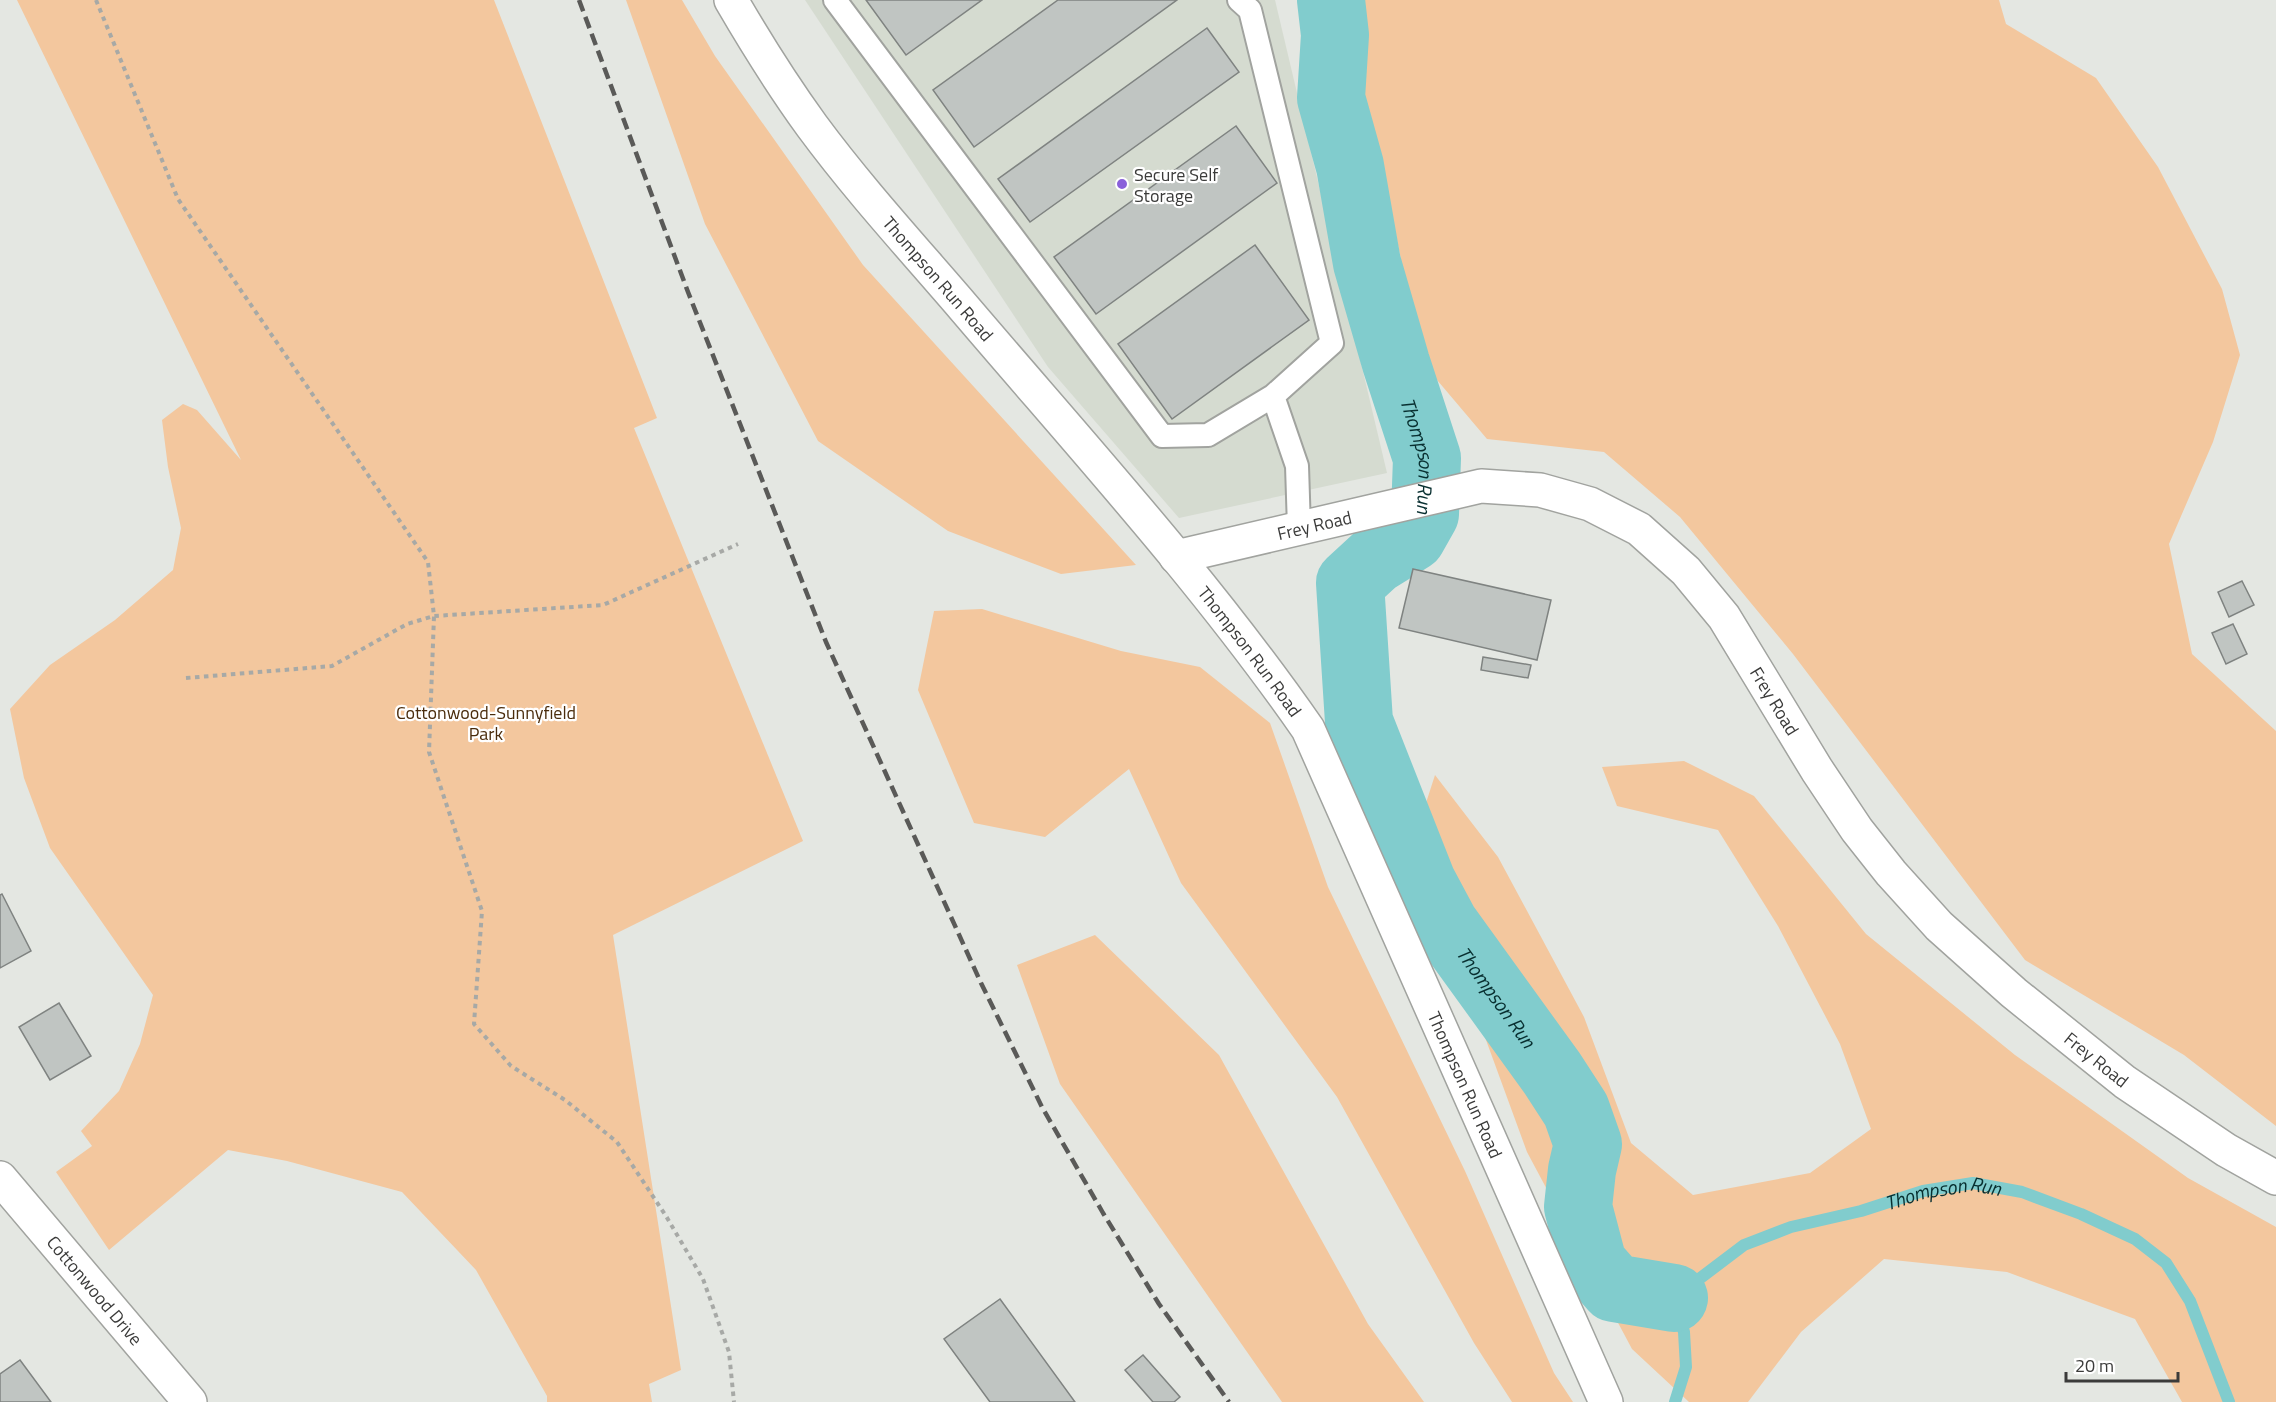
<svg xmlns="http://www.w3.org/2000/svg" width="2276" height="1402" viewBox="0 0 2276 1402" font-family="'Titillium Web',sans-serif">
  <style>
    .built { fill: #d5dbd0 }
    .green { fill: #f3c79e }
    .lines { fill: none; stroke-linecap: round; stroke-linejoin: round }
    .stream { stroke: #81cccd; stroke-width: 12 }
    .river { stroke: #81cccd; stroke-width: 68 }
    .building { fill: #c0c5c2; stroke: #7f8381; stroke-width: 1.5 }
    .service-casing { stroke: #a1a39f; stroke-width: 26 }
    .minor-casing { stroke: #a1a39f; stroke-width: 36 }
    .tertiary-casing { stroke: #a1a39f; stroke-width: 36 }
    .path { stroke: #a7a9a6; stroke-width: 4; stroke-dasharray: 4.5 4.5; stroke-linecap: butt }
    .service { stroke: #fff; stroke-width: 22 }
    .minor { stroke: #fff; stroke-width: 33 }
    .tertiary { stroke: #fff; stroke-width: 33 }
    .rail { stroke: #5a5a58; stroke-width: 4.5; stroke-dasharray: 12 6; stroke-linecap: butt }
    .poi-dot { fill: #8a60da; stroke: #fff; stroke-width: 2 }
    .labels { text-anchor: middle; dominant-baseline: central; stroke-width: 4.5; stroke-linejoin: round; paint-order: stroke }
    .poi-label { font-size: 18px; fill: #3b3b3a; stroke: #fff; text-anchor: start }
    .street-label { font-size: 18px; fill: #3b3b3a; stroke: #fff }
    .park-label { font-size: 18px; fill: #4a2c0c; stroke: #fff }
    .water-label { font-size: 20px; font-style: italic; fill: #082f30; stroke: #fff }
  </style>
  <rect width="100%" height="100%" fill="#e4e7e2"/>
  <path class="built" d="M 805,0 L 1275,0 L 1387,473 L 1179,518 L 1048,367 Z"/>
  <path class="green" d="M 17,0 L 494,0 L 657,418 L 634,428 L 803,841 L 613,935 L 681,1370 L 649,1384 L 652,1402 L 547,1402 L 547,1396 L 476,1270 L 402,1192 L 287,1161 L 228,1150 L 109,1250 L 56,1172 L 92,1146 L 81,1131 L 119,1091 L 140,1044 L 153,995 L 50,848 L 24,778 L 10,709 L 50,665 L 115,620 L 173,570 L 181,528 L 168,467 L 162,420 L 183,404 L 197,410 L 241,460 Z
    M 626,0 L 682,0 L 715,56 L 863,265 L 1136,565 L 1061,574 L 948,531 L 818,441 L 705,224 Z
    M 1303,0 L 1999,0 L 2006,24 L 2096,78 L 2158,167 L 2222,289 L 2240,355 L 2213,442 L 2169,544 L 2192,654 L 2276,731 L 2276,1126 L 2184,1055 L 2025,960 L 1793,654 L 1680,517 L 1604,452 L 1487,439 L 1421,361 L 1381,159 Z
    M 982,609 L 1121,651 L 1200,667 L 1270,723 L 1328,887 L 1465,1171 L 1554,1373 L 1573,1402 L 1512,1402 L 1474,1343 L 1337,1097 L 1181,883 L 1129,769 L 1045,837 L 974,823 L 918,690 L 934,611 Z
    M 1684,761 L 1754,796 L 1866,934 L 2015,1055 L 2188,1178 L 2276,1227 L 2276,1402 L 2182,1402 L 2135,1319 L 2007,1272 L 1884,1259 L 1801,1332 L 1748,1402 L 1689,1402 L 1632,1349 L 1527,1152 L 1486,1040 L 1425,806 L 1435,775 L 1498,857 L 1584,1017 L 1631,1143 L 1693,1195 L 1810,1173 L 1871,1129 L 1840,1044 L 1778,926 L 1718,830 L 1617,806 L 1602,767 Z
    M 1095,935 L 1219,1055 L 1368,1324 L 1424,1402 L 1282,1402 L 1060,1084 L 1017,965 Z"/>
  <g class="lines">
    <path class="stream" id="s1" d="M 1675,1402 L 1686,1367 L 1684,1332 L 1674,1298 L 1744,1245 L 1791,1227 L 1861,1211 L 1923,1191 L 1973,1183 L 2022,1192 L 2081,1214 L 2135,1239 L 2166,1263 L 2190,1301 L 2229,1402"/>
    <path class="river" id="s2" d="M 1331,0 L 1335,35 L 1331,98 L 1350,166 L 1367,263 L 1396,363 L 1427,458 L 1425,514 L 1412,537 L 1375,560 L 1350,583 L 1359,722 L 1422,882 L 1445,925 L 1552,1073 L 1576,1110 L 1588,1144 L 1582,1170 L 1578,1207 L 1593,1264 L 1614,1288 L 1674,1298"/>
  </g>
  <path class="building" d="M 866,0 L 982,0 L 906,55 Z
    M 1058,0 L 1177,0 L 974,147 L 933,90 Z
    M 1207,28 L 1239,72 L 1030,222 L 998,179 Z
    M 1236,126 L 1277,183 L 1096,314 L 1054,257 Z
    M 1255,245 L 1309,320 L 1172,419 L 1118,344 Z
    M 1413,569 L 1551,600 L 1537,660 L 1399,628 Z
    M 2242,581 L 2254,605 L 2229,617 L 2218,592 Z
    M 2233,624 L 2247,654 L 2226,664 L 2212,633 Z
    M 1483,657 L 1531,665 L 1528,678 L 1481,670 Z
    M 2,894 L 31,951 L 0,968 L 0,895 Z
    M 59,1003 L 91,1056 L 50,1080 L 19,1027 Z
    M 1000,1299 L 1075,1402 L 990,1402 L 944,1339 Z
    M 1143,1355 L 1180,1397 L 1174,1402 L 1153,1402 L 1125,1370 Z
    M 20,1360 L 51,1402 L 0,1402 L 0,1374 Z"/>
  <g class="lines">
    <defs>
      <path id="service" d="M 835,0 L 1162,436 L 1208,435 L 1273,396 L 1332,343 L 1250,10 L 1239,0
        M 1273,396 L 1297,466 L 1299,528"/>
      <g id="minor">
        <path id="s3" d="M 0,1178 L 190,1402"/>
      </g>
      <g id="tertiary">
        <path id="s4" d="M 731,0 C 756,43 783,86 812,126 C 857,187 909,244 959,302 C 1078,442 1203,578 1308,729 L 1606,1402"/>
        <path id="s5" d="M 1176,557 L 1481,486 L 1540,490 L 1590,504 L 1639,529 L 1686,571 L 1724,617 L 1817,770 L 1857,830 L 1891,873 L 1939,926 L 2014,993 L 2125,1082 L 2226,1150 L 2276,1178"/>
      </g>
    </defs>
    <use href="#service" class="service-casing"/>
    <use href="#minor" class="minor-casing"/>
    <use href="#tertiary" class="tertiary-casing"/>
    <path class="path" d="M 96,0 L 178,199 L 428,562 L 434,616 L 429,752 L 482,911 L 474,1024 L 511,1066 L 565,1100 L 617,1142 L 666,1216 L 703,1279 L 729,1352 L 734,1402
      M 186,678 L 332,666 L 407,624 L 434,616 L 603,605 L 738,544"/>
    <use href="#service" class="service"/>
    <use href="#minor" class="minor"/>
    <use href="#tertiary" class="tertiary"/>
    <path class="rail" d="M 579,0 L 688,292 L 826,642 L 981,983 L 1042,1107 L 1103,1213 L 1159,1304 L 1229,1402"/>
  </g>
  <circle class="poi-dot" cx="1122" cy="184" r="6"/>
  <g class="labels">
    <g class="poi-label">
      <text x="1134" y="174">Secure Self<tspan x="1134" dy="21">Storage</tspan></text>
    </g>
    <g class="street-label">
      <text stroke="none"><textPath href="#s4" startOffset="348">Thompson Run Road</textPath></text>
      <text stroke="none"><textPath href="#s5" startOffset="142">Frey Road</textPath></text>
      <text stroke="none"><textPath href="#s4" startOffset="834">Thompson Run Road</textPath></text>
      <text stroke="none"><textPath href="#s5" startOffset="700">Frey Road</textPath></text>
      <text stroke="none"><textPath href="#s5" startOffset="1186">Frey Road</textPath></text>
      <text stroke="none"><textPath href="#s4" startOffset="1320">Thompson Run Road</textPath></text>
      <text stroke="none"><textPath href="#s3" startOffset="147">Cottonwood Drive</textPath></text>
    </g>
    <g class="park-label">
      <text x="486" y="712">Cottonwood-Sunnyfield<tspan x="486" dy="21">Park</tspan></text>
    </g>
    <g class="water-label">
      <text stroke="none"><textPath href="#s2" startOffset="468">Thompson Run</textPath></text>
      <text stroke="none"><textPath href="#s2" startOffset="1080">Thompson Run</textPath></text>
      <text stroke="none"><textPath href="#s1" startOffset="402">Thompson Run</textPath></text>
    </g>
  </g>
  <path d="M2066 1372v9h112v-9" fill="none" stroke="#3b3b3a" stroke-width="3"/>
  <text x="2075" y="1372" font-size="18" fill="#3b3b3a" stroke="#ffffff" stroke-width="4.5" paint-order="stroke">20 m</text>
</svg>
